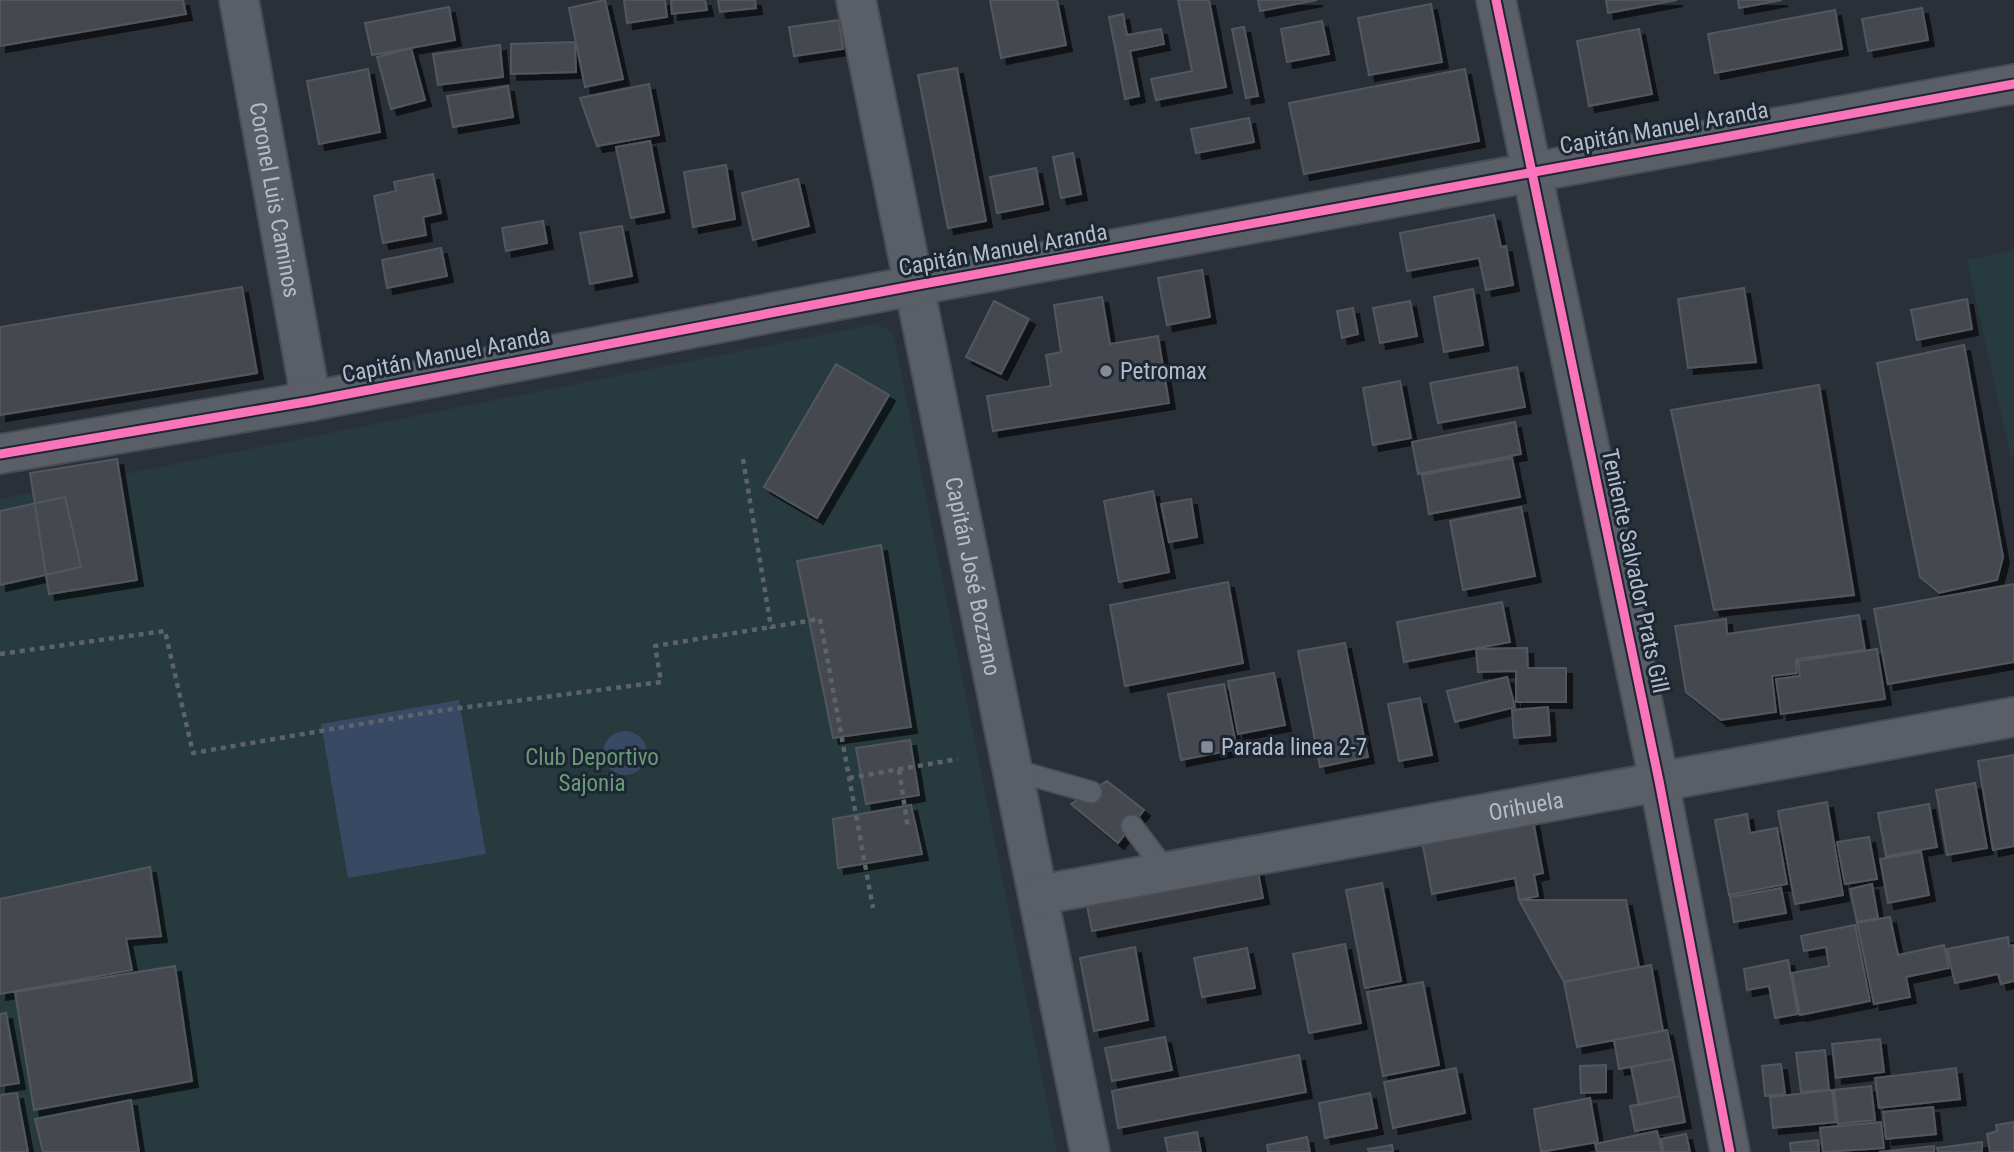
<svg xmlns="http://www.w3.org/2000/svg" width="2014" height="1152" viewBox="0 0 2014 1152" font-family="'Roboto Condensed',sans-serif">
  <style>
    .green { fill: #273a3e }
    .water { fill: #384963 }
    .building { fill: #444950; stroke: #52575f; stroke-width: 2; filter: url(#shadow) }
    .lines { fill: none; stroke-linecap: round; stroke-linejoin: round }
    .lane-casing { stroke: #484c53; stroke-width: 24 }
    .street-casing { stroke: #484c53; stroke-width: 42 }
    .path { stroke: #5d636a; stroke-width: 4.5; stroke-dasharray: 5 5; stroke-linecap: butt }
    .lane { stroke: #5a5e66; stroke-width: 21 }
    .street { stroke: #5a5e66; stroke-width: 38 }
    .cycleway-casing { stroke: #1d2633; stroke-width: 13 }
    .cycleway { stroke: #fb73b8; stroke-width: 9 }
    .poi-dot { fill: #848b96; stroke: #1d2633; stroke-width: 2.5 }
    .labels { text-anchor: middle; dominant-baseline: central; stroke-width: 6; stroke-linejoin: round; paint-order: stroke }
    .street-label { font-size: 23px; fill: #b4bcc9; stroke: #1d2633 }
    .poi-label { font-size: 23px; fill: #b4bcc9; stroke: #1d2633; text-anchor: start }
    .park-label { font-size: 23px; fill: #6b9a76; stroke: #1d2633 }
  </style>
  <defs>
    <filter id="shadow"><feDropShadow dx="6" dy="6" stdDeviation="0" flood-color="#0009"/></filter>
  </defs>
  <rect width="100%" height="100%" fill="#2a3038"/>
  <path class="green" d="M 2014,250 L 2014,457 L 2011,458 L 1967,260 Z
    M 876,324 L 891,331 L 894,337 L 1057,1152 L 0,1152 L 0,499 Z"/>
  <path class="water" d="M 459,700 L 486,854 L 348,878 L 321,724 Z
    M603 753a22 22 0 1 1 44 0a22 22 0 1 1-44 0Z"/>
  <path class="building" d="M 0,0 L 183,0 L 186,14 L 0,46 Z
    M 605,0 L 623,79 L 585,87 L 569,8 Z
    M 624,0 L 665,0 L 667,17 L 627,23 Z
    M 671,0 L 705,0 L 707,10 L 672,14 Z
    M 718,0 L 755,0 L 756,8 L 720,12 Z
    M 990,0 L 1057,0 L 1066,45 L 1001,58 Z
    M 1178,0 L 1209,0 L 1226,87 L 1156,100 L 1151,79 L 1192,71 Z
    M 1258,0 L 1317,0 L 1260,11 Z
    M 1606,0 L 1677,0 L 1608,13 Z
    M 1738,0 L 1782,0 L 1739,8 Z
    M 1431,4 L 1442,62 L 1369,75 L 1358,18 Z
    M 449,7 L 455,40 L 372,55 L 365,23 Z
    M 1922,8 L 1928,40 L 1868,51 L 1862,19 Z
    M 1835,10 L 1842,49 L 1715,73 L 1708,34 Z
    M 1123,14 L 1127,35 L 1161,29 L 1164,44 L 1130,51 L 1139,96 L 1125,99 L 1109,17 Z
    M 839,20 L 843,49 L 794,56 L 789,27 Z
    M 1322,21 L 1329,54 L 1287,62 L 1281,29 Z
    M 1244,27 L 1258,96 L 1246,98 L 1232,29 Z
    M 1639,29 L 1652,94 L 1589,106 L 1577,41 Z
    M 575,42 L 576,72 L 511,74 L 511,44 Z
    M 500,45 L 503,77 L 438,85 L 433,54 Z
    M 411,48 L 425,100 L 391,109 L 377,57 Z
    M 957,68 L 986,221 L 948,228 L 918,75 Z
    M 368,69 L 380,132 L 319,144 L 307,81 Z
    M 1465,69 L 1479,141 L 1304,174 L 1289,103 Z
    M 649,84 L 659,135 L 597,146 L 580,98 Z
    M 508,86 L 513,117 L 453,127 L 447,96 Z
    M 1249,118 L 1254,142 L 1196,153 L 1191,129 Z
    M 650,141 L 664,212 L 631,218 L 616,147 Z
    M 1073,153 L 1081,194 L 1061,198 L 1053,157 Z
    M 726,165 L 735,219 L 693,227 L 684,172 Z
    M 1036,168 L 1043,204 L 997,213 L 990,177 Z
    M 433,174 L 441,213 L 423,217 L 426,235 L 383,243 L 374,196 L 396,191 L 394,182 Z
    M 798,179 L 809,226 L 753,240 L 742,193 Z
    M 1494,215 L 1501,247 L 1506,246 L 1513,285 L 1486,290 L 1479,258 L 1407,271 L 1400,233 Z
    M 543,221 L 547,243 L 506,251 L 502,228 Z
    M 622,226 L 632,276 L 590,284 L 580,233 Z
    M 441,248 L 447,276 L 387,288 L 382,260 Z
    M 1202,270 L 1210,317 L 1167,325 L 1158,278 Z
    M 242,287 L 257,373 L 0,415 L 0,327 Z
    M 1744,288 L 1756,362 L 1688,368 L 1678,299 Z
    M 1473,289 L 1483,345 L 1444,352 L 1434,297 Z
    M 1102,297 L 1110,344 L 1158,336 L 1169,403 L 993,431 L 987,396 L 1051,386 L 1046,355 L 1061,352 L 1054,305 Z
    M 1967,299 L 1972,329 L 1917,340 L 1911,310 Z
    M 994,301 L 1029,319 L 1001,374 L 966,357 Z
    M 1410,301 L 1417,336 L 1380,343 L 1373,308 Z
    M 1353,308 L 1358,334 L 1342,338 L 1337,311 Z
    M 1964,345 L 2003,557 L 1997,580 L 1939,593 L 1920,577 L 1877,363 Z
    M 836,364 L 889,395 L 817,518 L 764,487 Z
    M 1517,367 L 1525,407 L 1438,423 L 1430,383 Z
    M 1400,381 L 1411,438 L 1373,445 L 1363,388 Z
    M 1819,385 L 1854,595 L 1714,610 L 1671,410 Z
    M 1515,422 L 1521,454 L 1418,474 L 1412,442 Z
    M 1512,458 L 1520,497 L 1429,514 L 1422,475 Z
    M 117,459 L 137,580 L 49,594 L 30,473 Z
    M 1153,491 L 1169,572 L 1119,582 L 1104,501 Z
    M 65,497 L 81,567 L 0,585 L 0,511 Z
    M 1191,499 L 1197,537 L 1169,542 L 1161,504 Z
    M 1521,507 L 1535,576 L 1463,590 L 1450,521 Z
    M 881,545 L 911,727 L 833,738 L 797,561 Z
    M 1228,582 L 1243,663 L 1125,686 L 1110,605 Z
    M 2014,584 L 2014,662 L 1888,684 L 1874,609 Z
    M 1502,602 L 1510,642 L 1404,662 L 1397,622 Z
    M 1859,615 L 1865,650 L 1796,659 L 1797,673 L 1772,676 L 1776,712 L 1721,720 L 1686,692 L 1675,626 L 1726,619 L 1727,634 Z
    M 1345,643 L 1368,757 L 1320,767 L 1298,651 Z
    M 1527,648 L 1528,668 L 1566,668 L 1566,702 L 1516,702 L 1516,671 L 1478,672 L 1476,649 Z
    M 1877,649 L 1885,699 L 1781,714 L 1776,679 L 1800,676 L 1798,661 Z
    M 1274,673 L 1285,725 L 1238,734 L 1228,681 Z
    M 1507,677 L 1515,707 L 1455,722 L 1447,691 Z
    M 1224,684 L 1237,749 L 1181,760 L 1168,694 Z
    M 1420,698 L 1432,755 L 1399,761 L 1388,704 Z
    M 1548,707 L 1550,735 L 1514,738 L 1512,710 Z
    M 910,740 L 919,795 L 866,804 L 856,748 Z
    M 2014,755 L 2014,846 L 1993,850 L 1978,761 Z
    M 1107,781 L 1144,810 L 1118,843 L 1071,804 Z
    M 1975,783 L 1987,848 L 1947,855 L 1936,790 Z
    M 1827,802 L 1843,895 L 1795,904 L 1778,811 Z
    M 1929,804 L 1937,847 L 1886,856 L 1878,813 Z
    M 911,805 L 922,854 L 838,868 L 833,819 Z
    M 1747,814 L 1750,833 L 1777,828 L 1787,884 L 1729,895 L 1715,820 Z
    M 1533,820 L 1543,873 L 1534,875 L 1538,896 L 1519,900 L 1515,878 L 1432,894 L 1422,841 Z
    M 1869,837 L 1877,879 L 1845,884 L 1837,842 Z
    M 1921,852 L 1929,895 L 1888,903 L 1880,859 Z
    M 150,867 L 161,936 L 126,939 L 132,970 L 0,994 L 0,899 Z
    M 1257,867 L 1263,898 L 1092,931 L 1086,900 Z
    M 1382,883 L 1401,981 L 1365,988 L 1346,890 Z
    M 1872,884 L 1878,918 L 1857,922 L 1850,889 Z
    M 1781,888 L 1786,913 L 1734,922 L 1730,897 Z
    M 1519,900 L 1626,900 L 1639,967 L 1564,982 Z
    M 1890,917 L 1898,955 L 1944,945 L 1949,968 L 1906,977 L 1910,997 L 1874,1004 L 1857,923 Z
    M 1855,925 L 1870,1001 L 1800,1015 L 1792,973 L 1829,966 L 1826,947 L 1804,951 L 1801,936 Z
    M 2008,937 L 2009,946 L 2014,945 L 2014,981 L 2001,984 L 1998,974 L 1955,983 L 1947,949 Z
    M 1345,944 L 1361,1023 L 1309,1033 L 1293,954 Z
    M 1135,947 L 1148,1020 L 1094,1031 L 1080,958 Z
    M 1247,948 L 1255,988 L 1202,997 L 1194,958 Z
    M 1788,960 L 1798,1014 L 1775,1018 L 1769,986 L 1747,990 L 1744,969 Z
    M 1651,965 L 1663,1031 L 1577,1047 L 1564,982 Z
    M 175,966 L 192,1081 L 34,1110 L 15,992 Z
    M 1423,982 L 1439,1065 L 1383,1076 L 1367,992 Z
    M 6,1013 L 19,1083 L 0,1086 L 0,1014 Z
    M 1667,1030 L 1673,1059 L 1619,1069 L 1614,1040 Z
    M 1165,1037 L 1172,1070 L 1112,1081 L 1105,1048 Z
    M 1880,1039 L 1884,1072 L 1836,1078 L 1832,1044 Z
    M 1825,1050 L 1829,1090 L 1801,1092 L 1796,1053 Z
    M 1299,1055 L 1306,1092 L 1118,1128 L 1112,1091 Z
    M 1673,1059 L 1680,1096 L 1639,1105 L 1631,1067 Z
    M 1781,1064 L 1785,1094 L 1765,1096 L 1762,1066 Z
    M 1606,1065 L 1606,1092 L 1581,1093 L 1580,1066 Z
    M 1456,1068 L 1465,1113 L 1393,1128 L 1384,1082 Z
    M 1956,1068 L 1960,1099 L 1879,1108 L 1875,1078 Z
    M 1871,1086 L 1875,1120 L 1838,1124 L 1834,1090 Z
    M 1832,1090 L 1836,1122 L 1773,1128 L 1770,1097 Z
    M 17,1093 L 28,1152 L 0,1152 L 0,1095 Z
    M 1370,1093 L 1377,1128 L 1325,1138 L 1319,1103 Z
    M 1680,1096 L 1685,1122 L 1635,1131 L 1630,1106 Z
    M 1590,1098 L 1598,1142 L 1541,1152 L 1534,1109 Z
    M 131,1100 L 139,1152 L 43,1152 L 35,1119 Z
    M 1933,1107 L 1936,1134 L 1886,1139 L 1883,1112 Z
    M 1881,1122 L 1884,1148 L 1823,1152 L 1820,1128 Z
    M 2014,1122 L 2014,1152 L 1990,1152 L 1987,1134 L 1997,1131 L 1996,1125 Z
    M 1657,1131 L 1662,1152 L 1597,1152 L 1595,1144 Z
    M 1197,1132 L 1201,1152 L 1168,1152 L 1165,1138 Z
    M 1686,1134 L 1690,1152 L 1664,1152 L 1661,1139 Z
    M 1307,1137 L 1310,1152 L 1268,1152 L 1267,1145 Z
    M 1818,1140 L 1819,1152 L 1791,1152 L 1790,1143 Z
    M 1982,1142 L 1982,1152 L 1938,1152 L 1937,1148 Z
    M 1392,1145 L 1393,1152 L 1369,1152 L 1368,1149 Z
    M 1934,1146 L 1934,1152 L 1879,1152 Z"/>
  <g class="lines">
    <defs>
      <path id="lane" d="M 1013,770 L 1091,792
        M 1132,826 L 1166,871"/>
      <g id="street">
        <path id="s1" d="M 239,0 L 311,401"/>
        <path id="s2" d="M 856,0 L 1090,1152"/>
        <path d="M 1496,0 L 1659,781 L 1730,1152"/>
        <path d="M 0,454 L 311,401 L 912,286 L 2014,84"/>
        <path id="s3" d="M 1039,895 L 2014,717"/>
      </g>
    </defs>
    <use href="#lane" class="lane-casing"/>
    <use href="#street" class="street-casing"/>
    <path class="path" d="M 743,459 L 771,627 L 820,619 L 873,908
      M 0,654 L 165,631 L 193,753 L 437,711 L 661,682 L 655,646 L 771,627
      M 899,770 L 908,828
      M 849,778 L 958,759"/>
    <use href="#lane" class="lane"/>
    <use href="#street" class="street"/>
    <defs>
      <path id="cycleway" d="M 1496,0 L 1659,781 L 1730,1152
        M 0,454 L 311,401 L 912,286 L 2014,84"/>
    </defs>
    <use href="#cycleway" class="cycleway-casing"/>
    <use href="#cycleway" class="cycleway"/>
  </g>
  <g class="poi-dot">
    <circle cx="1106" cy="371" r="7"/>
    <rect x="1200" y="740" width="14" height="14" rx="3.5"/>
  </g>
  <g class="labels">
    <g class="street-label">
      <text transform="translate(1664 128) rotate(-10)">Capitán Manuel Aranda</text>
      <text stroke="none"><textPath href="#s1" startOffset="203">Coronel Luis Caminos</textPath></text>
      <text transform="translate(1003 250) rotate(-10)">Capitán Manuel Aranda</text>
      <text transform="translate(446 355) rotate(-11)">Capitán Manuel Aranda</text>
      <text transform="translate(1635 571) rotate(78)">Teniente Salvador Prats Gill</text>
      <text stroke="none"><textPath href="#s2" startOffset="588">Capitán José Bozzano</textPath></text>
      <text stroke="none"><textPath href="#s3" startOffset="495">Orihuela</textPath></text>
    </g>
    <g class="poi-label">
      <text x="1120" y="371">Petromax</text>
      <text x="1221" y="747">Parada linea 2-7</text>
    </g>
    <g class="park-label">
      <text x="592" y="757">Club Deportivo<tspan x="592" dy="26">Sajonia</tspan></text>
    </g>
  </g>
</svg>
